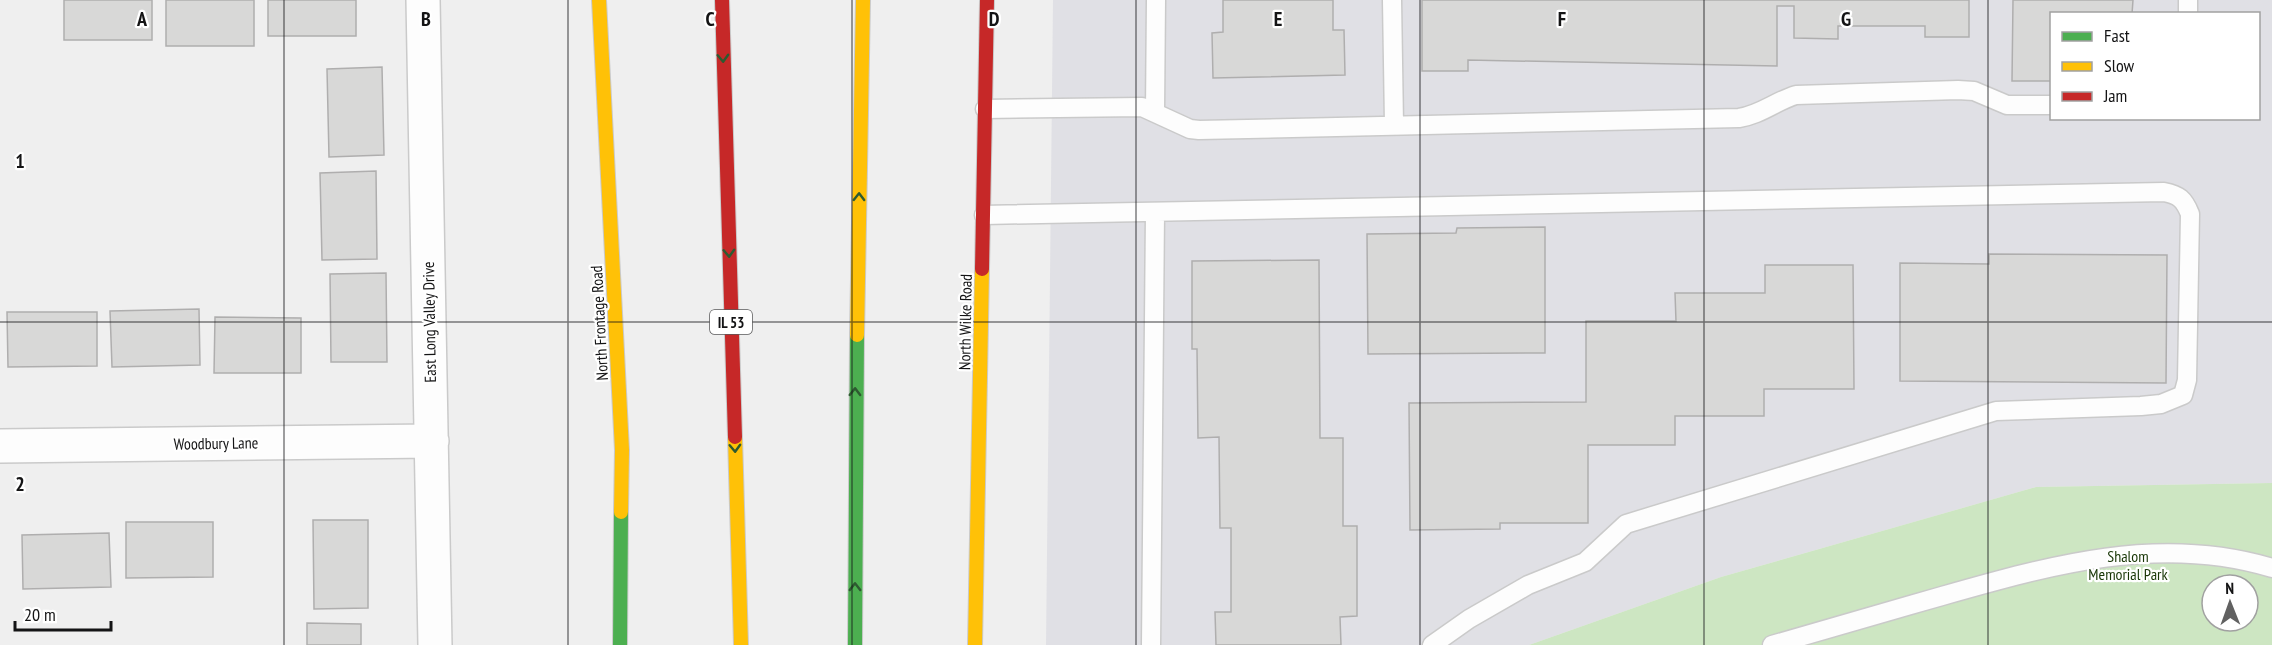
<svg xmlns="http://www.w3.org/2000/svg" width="2272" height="645" viewBox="0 0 2272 645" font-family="'PT Sans Narrow',sans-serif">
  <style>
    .built { fill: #e0e0e5; fill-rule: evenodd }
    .green { fill: #cde6c2; fill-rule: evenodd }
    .building { fill: #d8d8d7; stroke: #afaeae; stroke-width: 1.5 }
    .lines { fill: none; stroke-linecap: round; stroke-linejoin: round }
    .lane-casing { stroke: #cacaca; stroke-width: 21 }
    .street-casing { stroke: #cacaca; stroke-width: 36 }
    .fast-casing { stroke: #cacaca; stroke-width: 16 }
    .slow-casing { stroke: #cacaca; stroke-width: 16 }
    .jam-casing { stroke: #cacaca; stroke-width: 16 }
    .lane { stroke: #fdfdfd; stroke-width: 18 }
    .street { stroke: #fdfdfd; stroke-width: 33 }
    .fast { stroke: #4caf50; stroke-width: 14 }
    .slow { stroke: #ffc107; stroke-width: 14 }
    .jam { stroke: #c62828; stroke-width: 14 }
    .oneway { stroke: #2d5a30 }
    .grid { fill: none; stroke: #141415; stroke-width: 1.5; stroke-opacity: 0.55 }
    .labels { text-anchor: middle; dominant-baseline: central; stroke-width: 4.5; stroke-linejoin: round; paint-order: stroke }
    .shield { fill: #fff; stroke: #5a5a5b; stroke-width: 1.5 }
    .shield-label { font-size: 15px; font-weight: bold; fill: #141415 }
    .street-label { font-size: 16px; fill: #141415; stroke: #fff }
    .park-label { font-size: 16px; fill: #183606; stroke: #fff }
    .grid-label { font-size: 20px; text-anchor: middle; font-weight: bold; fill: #141415; stroke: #fff; stroke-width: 4.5; stroke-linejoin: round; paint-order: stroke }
  </style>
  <rect width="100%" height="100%" fill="#efefef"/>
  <path class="built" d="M 1053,0 L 2272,0 L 2272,483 L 2036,487 L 1721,577 L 1529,645 L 1046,645 ZM 2052,14 L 2258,14 L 2258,118 L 2052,118 Z"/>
  <path class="green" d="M 2272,483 L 2272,645 L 1529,645 L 1721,577 L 2036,487 ZM 2212,585 L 2248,585 L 2248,621 L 2212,621 Z"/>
  <path class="building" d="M 64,0 L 152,0 L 152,40 L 64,40 Z
    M 166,0 L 254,0 L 254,46 L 166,46 Z
    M 268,0 L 356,0 L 356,36 L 268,36 Z
    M 1223,0 L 1333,0 L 1333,30 L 1344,30 L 1345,75 L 1213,78 L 1212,33 L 1223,32 Z
    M 1422,0 L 1969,0 L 1969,37 L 1925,37 L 1925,26 L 1838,26 L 1838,39 L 1794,38 L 1794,6 L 1777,6 L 1777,66 L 1468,60 L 1468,71 L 1422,71 Z
    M 2013,0 L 2133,0 L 2132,14 L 2052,14 L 2052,81 L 2012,81 Z
    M 382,67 L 384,155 L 329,157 L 327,69 Z
    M 376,171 L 377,259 L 322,260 L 320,173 Z
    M 1545,227 L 1545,353 L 1368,354 L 1367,234 L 1456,233 L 1457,228 Z
    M 1989,254 L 2167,255 L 2166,383 L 1900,381 L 1900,263 L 1989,264 Z
    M 1319,260 L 1320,438 L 1343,438 L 1343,526 L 1357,526 L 1357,616 L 1340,617 L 1341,645 L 1216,645 L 1215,612 L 1231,612 L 1231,528 L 1220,528 L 1219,437 L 1198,438 L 1197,349 L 1192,349 L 1192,261 Z
    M 1765,265 L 1853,265 L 1854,389 L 1764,389 L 1764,416 L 1675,416 L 1675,445 L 1588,445 L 1588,523 L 1500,523 L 1500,529 L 1410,530 L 1409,403 L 1586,402 L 1586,321 L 1676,321 L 1675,293 L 1765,293 Z
    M 386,273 L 387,362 L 331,362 L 330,274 Z
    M 199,309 L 200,365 L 112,367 L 110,311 Z
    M 7,312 L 97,312 L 97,366 L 8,367 Z
    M 215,317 L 301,318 L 301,373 L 214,373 Z
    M 313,520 L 368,520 L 368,608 L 314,609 Z
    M 126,522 L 213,522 L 213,577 L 126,578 Z
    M 109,533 L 111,587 L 23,589 L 22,535 Z
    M 307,623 L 361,624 L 361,645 L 307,645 Z"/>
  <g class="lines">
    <defs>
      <path id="lane" d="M 1392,0 L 1394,124
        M 2188,0 L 2188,14
        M 985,109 L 1142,107 L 1190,129 L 1199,130 L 1739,118 C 1760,115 1776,101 1796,95 L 1958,90 L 1974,91 L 2007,105 L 2052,105
        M 1155,111 L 1156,0
        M 984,215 L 2164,192 C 2179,195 2184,199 2190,214 L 2187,380 L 2183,395 L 2161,404 L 2141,406 L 1996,411 L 1626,524 L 1585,562 L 1528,585 L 1469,619 L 1432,645
        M 1151,645 L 1155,213
        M 1772,645 C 1828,629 1885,612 1942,596 C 2051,565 2160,534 2272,568"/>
      <path id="street" d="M 423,0 L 435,645
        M 0,446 L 432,441"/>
      <path id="fast" d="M 620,645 L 621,512
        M 855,645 L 857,335"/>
      <path id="slow" d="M 599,0 L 622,450 L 621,512
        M 857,335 L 863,0
        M 735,437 L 741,645
        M 975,645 L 982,269"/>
      <path id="jam" d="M 722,0 L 735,437
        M 982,269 L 987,0"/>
    </defs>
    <use href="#lane" class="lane-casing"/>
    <use href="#street" class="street-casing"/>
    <use href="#fast" class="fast-casing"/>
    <use href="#slow" class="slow-casing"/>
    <use href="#jam" class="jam-casing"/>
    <use href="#lane" class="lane"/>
    <use href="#street" class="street"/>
    <use href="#fast" class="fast"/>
    <use href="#slow" class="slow"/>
    <use href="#jam" class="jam"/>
  </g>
  <defs><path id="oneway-chevron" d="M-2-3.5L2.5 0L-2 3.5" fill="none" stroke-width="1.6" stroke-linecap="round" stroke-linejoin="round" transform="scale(1.5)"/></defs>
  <g class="oneway">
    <use href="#oneway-chevron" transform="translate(723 58) rotate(88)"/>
    <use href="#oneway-chevron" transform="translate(859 197) rotate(-89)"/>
    <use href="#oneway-chevron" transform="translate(729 253) rotate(88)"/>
    <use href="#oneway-chevron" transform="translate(855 392) rotate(-89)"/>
    <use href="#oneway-chevron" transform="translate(735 448) rotate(88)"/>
    <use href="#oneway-chevron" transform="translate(855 587) rotate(-90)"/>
  </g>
  <path class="grid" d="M 284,0 L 284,645M 568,0 L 568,645M 852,0 L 852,645M 1136,0 L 1136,645M 1420,0 L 1420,645M 1704,0 L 1704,645M 1988,0 L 1988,645M 0,322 L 2272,322"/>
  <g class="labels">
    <rect class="shield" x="710" y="310" width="42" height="24" rx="4.5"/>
    <g class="shield-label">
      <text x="731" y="322">IL 53</text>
    </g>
    <g class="street-label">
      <text transform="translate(429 322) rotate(-91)">East Long Valley Drive</text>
      <text transform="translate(965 322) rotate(-89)">North Wilke Road</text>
      <text transform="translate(599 323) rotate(-93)">North Frontage Road</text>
      <text transform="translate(216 443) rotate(-1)">Woodbury Lane</text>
    </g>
    <g class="park-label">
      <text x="2128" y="556">Shalom<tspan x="2128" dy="18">Memorial Park</tspan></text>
    </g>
  </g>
  <g class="grid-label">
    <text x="142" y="26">A</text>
    <text x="426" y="26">B</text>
    <text x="710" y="26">C</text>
    <text x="994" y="26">D</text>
    <text x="1278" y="26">E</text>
    <text x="1562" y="26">F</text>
    <text x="1846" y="26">G</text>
    <text x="20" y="168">1</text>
    <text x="20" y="491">2</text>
  </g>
  <rect x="2050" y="12" width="210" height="108" fill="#ffffff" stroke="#a1a1a1" stroke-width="1.5"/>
  <rect x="2062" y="32" width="30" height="9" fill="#4caf50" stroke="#a1a1a1" stroke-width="1.5"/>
  <text x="2104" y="42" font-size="18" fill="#141415">Fast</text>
  <rect x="2062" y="62" width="30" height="9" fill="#ffc107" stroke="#a1a1a1" stroke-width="1.5"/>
  <text x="2104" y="72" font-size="18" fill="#141415">Slow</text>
  <rect x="2062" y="92" width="30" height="9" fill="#c62828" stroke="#a1a1a1" stroke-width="1.5"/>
  <text x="2104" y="102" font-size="18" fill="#141415">Jam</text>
  <g transform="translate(2230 603) rotate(359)"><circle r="28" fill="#ffffff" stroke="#a1a1a1" stroke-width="1.5"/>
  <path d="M0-4.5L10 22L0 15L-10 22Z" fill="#616161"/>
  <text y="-9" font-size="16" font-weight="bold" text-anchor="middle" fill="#141415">N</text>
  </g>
  <path d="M15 621v9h96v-9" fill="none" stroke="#141415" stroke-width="3"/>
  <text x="24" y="621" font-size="18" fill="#141415" stroke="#ffffff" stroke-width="4.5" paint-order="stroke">20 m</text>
</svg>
